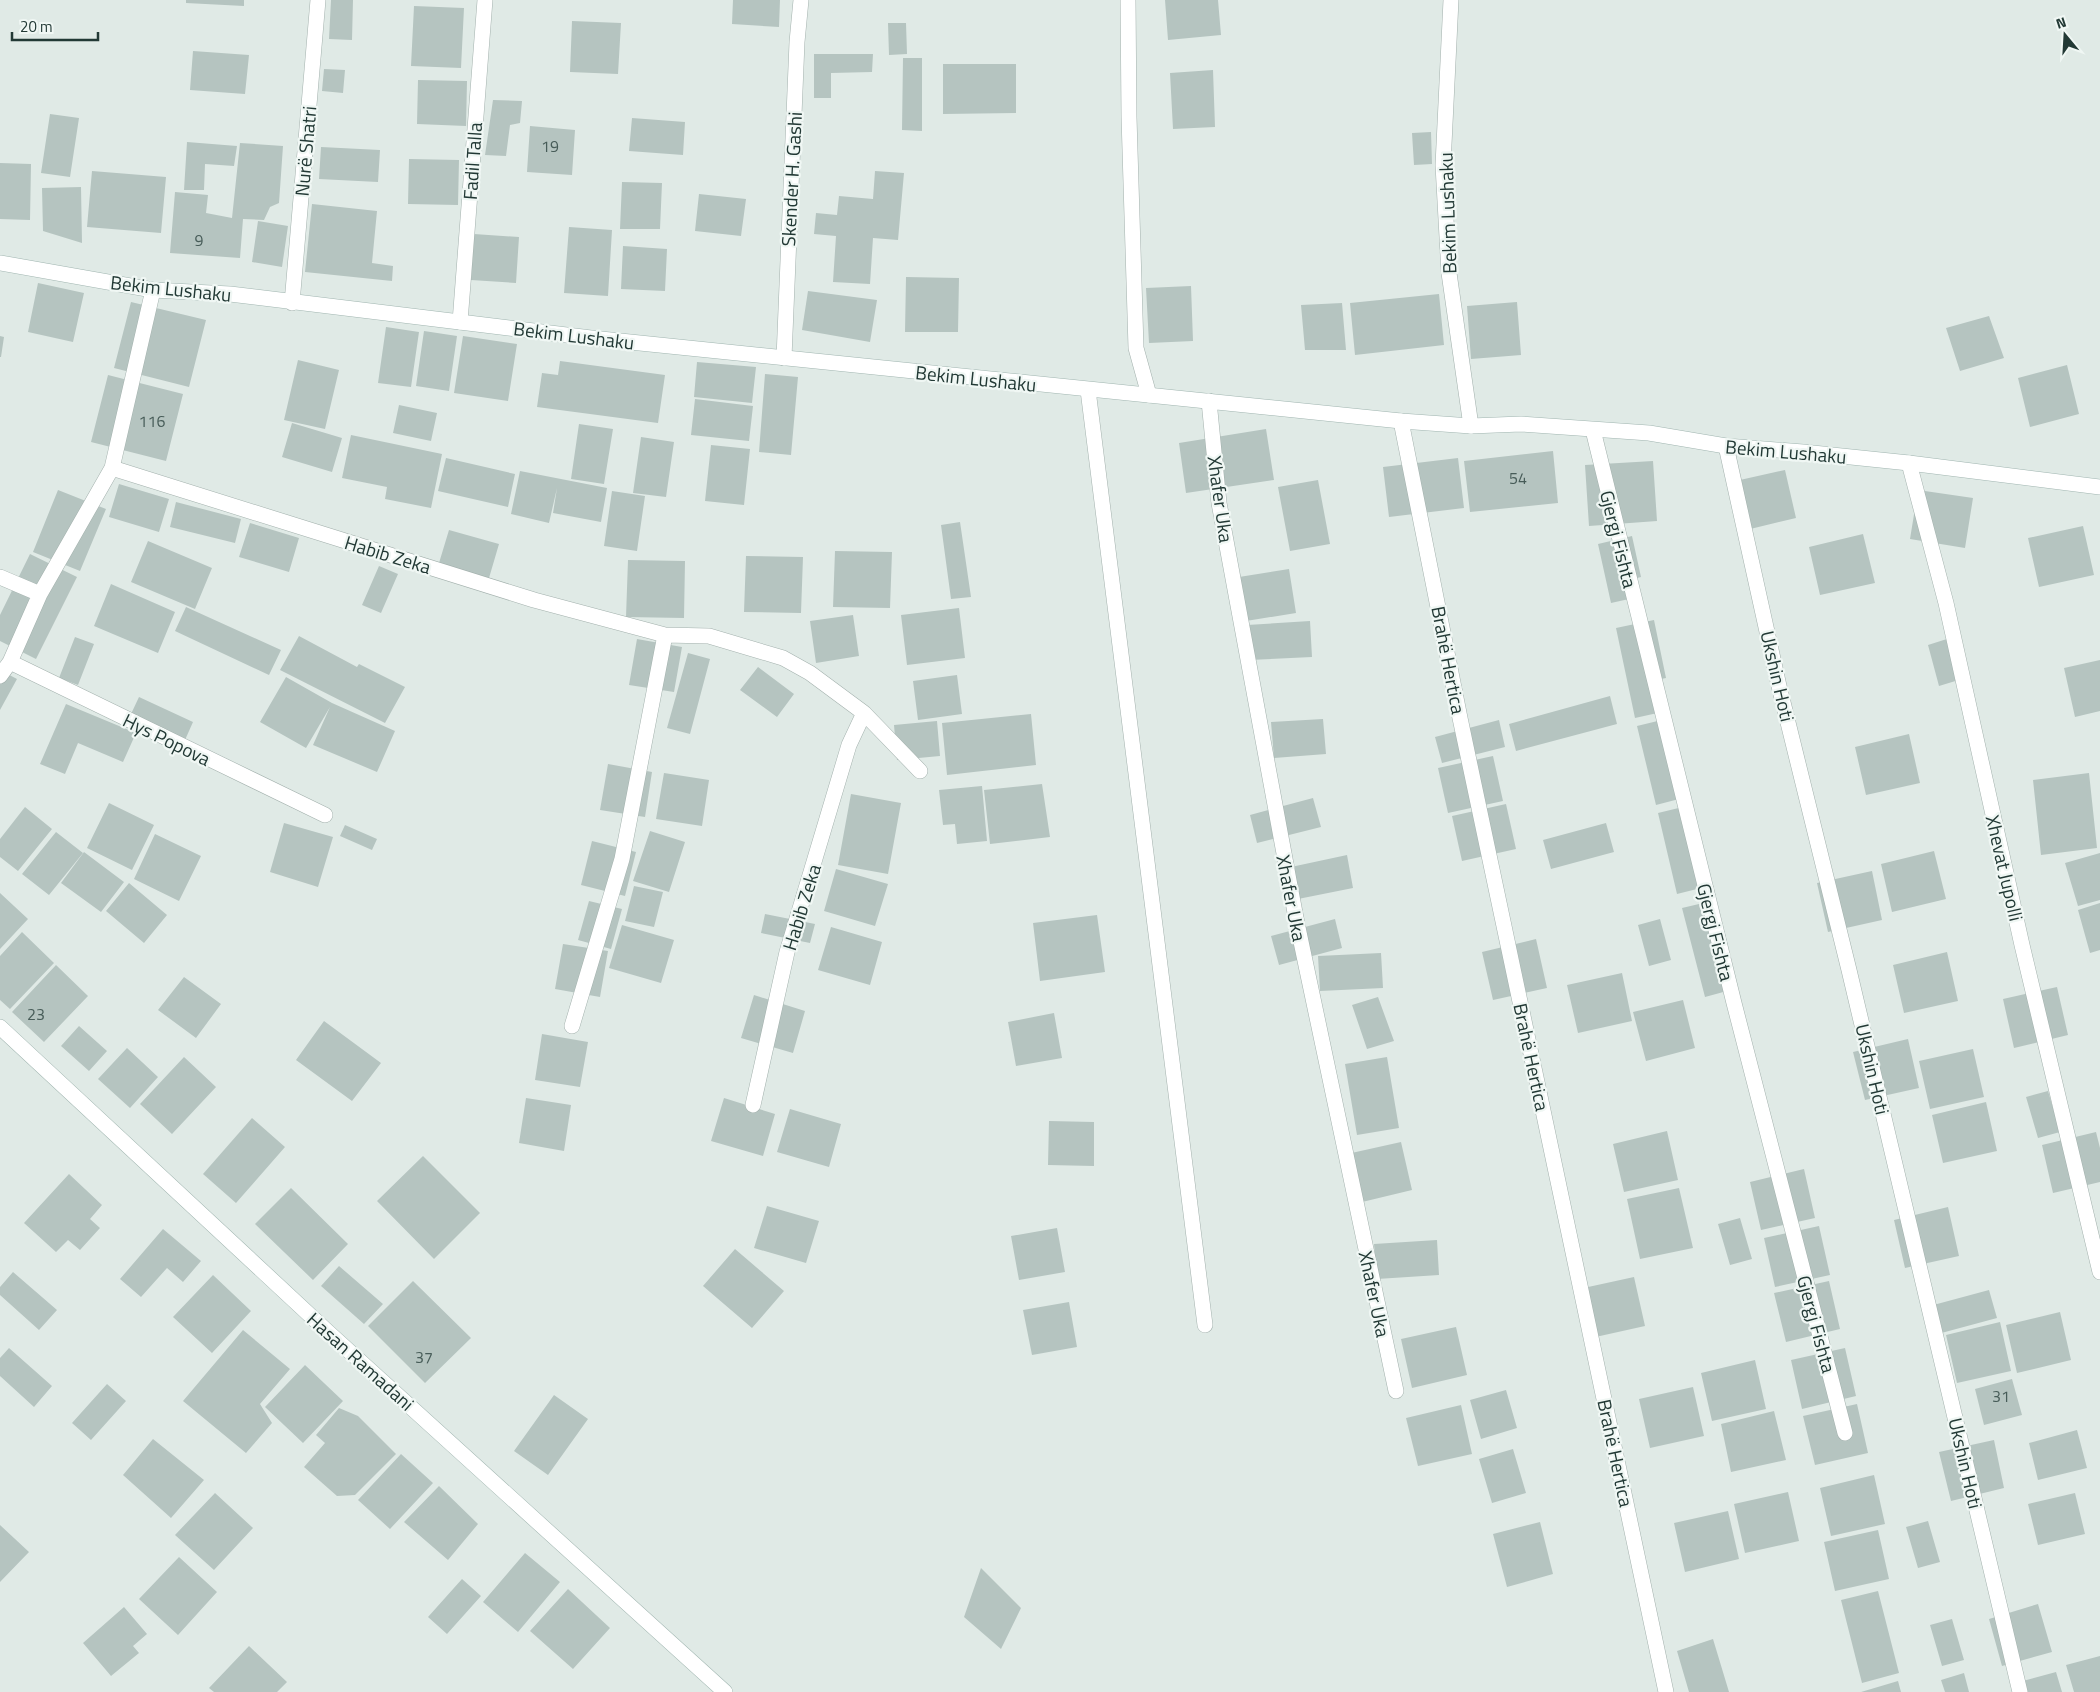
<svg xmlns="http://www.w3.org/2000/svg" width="2100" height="1692" viewBox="0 0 2100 1692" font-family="'Titillium Web',sans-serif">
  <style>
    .building { fill: #b5c4c0 }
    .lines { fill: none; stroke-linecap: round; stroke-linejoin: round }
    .street-casing { stroke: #a3b1ad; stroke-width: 16 }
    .secondary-casing { stroke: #a0b5b0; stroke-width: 16 }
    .street { stroke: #fff; stroke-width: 15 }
    .secondary { stroke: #fff; stroke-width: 15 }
    .labels { text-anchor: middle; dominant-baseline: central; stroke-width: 4.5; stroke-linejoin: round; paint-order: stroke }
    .number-label { font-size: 16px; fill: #475c58 }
    .street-label { font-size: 19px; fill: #223935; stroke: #f0f7f4 }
  </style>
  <rect width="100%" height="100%" fill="#e0eae6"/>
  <path class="building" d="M 186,0 L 244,0 L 244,6 L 186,3 Z
    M 331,0 L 353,0 L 352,40 L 329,39 Z
    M 733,0 L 780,0 L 779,27 L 732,24 Z
    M 1165,0 L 1218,0 L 1221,35 L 1168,40 Z
    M 414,6 L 464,8 L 461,68 L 411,66 Z
    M 572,21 L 621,23 L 618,74 L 570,72 Z
    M 888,23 L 906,23 L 907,54 L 889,55 Z
    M 193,51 L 249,55 L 245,94 L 190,90 Z
    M 814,54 L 873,54 L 872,72 L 831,73 L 831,98 L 814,98 Z
    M 903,58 L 922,58 L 922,131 L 902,130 Z
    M 943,64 L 1016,64 L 1016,113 L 943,114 Z
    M 324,69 L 345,70 L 343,93 L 322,91 Z
    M 1213,70 L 1215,127 L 1173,129 L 1170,73 Z
    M 418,80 L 467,81 L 466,126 L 417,124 Z
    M 493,100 L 522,101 L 520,123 L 510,125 L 506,156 L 485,155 Z
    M 50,114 L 79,118 L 70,177 L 41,173 Z
    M 632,118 L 685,122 L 683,155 L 629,151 Z
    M 530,126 L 575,130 L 572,175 L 527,172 Z
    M 1431,132 L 1432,164 L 1414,165 L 1412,133 Z
    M 187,142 L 237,146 L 234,166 L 205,164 L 204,190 L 184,190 Z
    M 240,143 L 283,146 L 279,203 L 270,207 L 264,220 L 243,219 L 240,258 L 170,253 L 175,192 L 208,195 L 206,213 L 232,218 Z
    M 321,147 L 380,150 L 378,182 L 319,179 Z
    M 409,159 L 459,160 L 458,205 L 408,204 Z
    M 0,163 L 31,164 L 30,220 L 0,219 Z
    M 92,171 L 166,177 L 161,233 L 87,227 Z
    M 875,171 L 904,173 L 898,240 L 873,238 L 870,284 L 833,282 L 836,236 L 814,234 L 816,213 L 837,215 L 839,196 L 873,199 Z
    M 622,182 L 662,183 L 660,229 L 620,229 Z
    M 81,187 L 82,243 L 43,231 L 42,188 Z
    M 699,194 L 746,199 L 741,236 L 695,231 Z
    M 312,204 L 377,211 L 372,263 L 393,266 L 392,281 L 305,272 Z
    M 258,221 L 288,226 L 282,267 L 252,262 Z
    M 569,227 L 612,230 L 608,296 L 564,293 Z
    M 474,234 L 519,237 L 516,283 L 471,280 Z
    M 623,246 L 667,249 L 665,291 L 621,289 Z
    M 906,277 L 959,278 L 958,332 L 905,332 Z
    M 38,283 L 84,293 L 73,342 L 28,332 Z
    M 1191,286 L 1193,341 L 1149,343 L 1146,288 Z
    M 808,291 L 877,300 L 870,342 L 802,330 Z
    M 1439,294 L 1444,345 L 1355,355 L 1350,303 Z
    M 131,302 L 206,320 L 189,387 L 114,368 Z
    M 1517,302 L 1521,355 L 1471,359 L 1467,306 Z
    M 1342,303 L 1346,350 L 1305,350 L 1301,305 Z
    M 1989,316 L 2004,358 L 1960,371 L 1946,328 Z
    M 386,327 L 419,332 L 411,387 L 378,383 Z
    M 424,331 L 457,336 L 449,391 L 416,386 Z
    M 0,336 L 4,337 L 1,357 L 0,357 Z
    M 463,336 L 517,344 L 508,401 L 454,393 Z
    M 298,360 L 339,370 L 325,429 L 284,420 Z
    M 560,361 L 665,375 L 658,423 L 537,407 L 542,373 L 558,375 Z
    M 697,362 L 756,367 L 752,403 L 694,397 Z
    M 2067,365 L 2079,414 L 2030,427 L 2018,378 Z
    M 765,374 L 798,377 L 791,455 L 759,452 Z
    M 108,375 L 183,394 L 166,461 L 91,442 Z
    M 695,399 L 753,406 L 749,441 L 691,435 Z
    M 399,405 L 437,413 L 431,441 L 393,433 Z
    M 292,423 L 342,438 L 332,472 L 282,457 Z
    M 579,424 L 613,429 L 604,484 L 571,479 Z
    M 1266,429 L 1274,480 L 1186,493 L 1179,443 Z
    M 351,435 L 442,454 L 431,508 L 385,499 L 387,487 L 342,478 Z
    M 641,437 L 674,442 L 666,497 L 633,493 Z
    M 711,445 L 750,449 L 744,505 L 705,501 Z
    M 1553,451 L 1558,503 L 1470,512 L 1464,461 Z
    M 446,458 L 515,474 L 508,507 L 438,491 Z
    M 1458,458 L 1464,508 L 1389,517 L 1383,467 Z
    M 1653,461 L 1657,521 L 1589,526 L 1585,465 Z
    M 1785,470 L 1796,518 L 1742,531 L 1731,482 Z
    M 520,471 L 607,488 L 601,522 L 553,513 L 557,488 L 549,523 L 511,514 Z
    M 1318,480 L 1330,544 L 1290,551 L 1278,487 Z
    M 119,484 L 169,499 L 159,532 L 109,517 Z
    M 58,490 L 106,509 L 80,571 L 33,552 Z
    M 1918,490 L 1973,498 L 1965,548 L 1910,539 Z
    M 612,491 L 645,496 L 637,551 L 604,546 Z
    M 176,502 L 241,519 L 235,543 L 170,527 Z
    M 960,522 L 971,597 L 951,599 L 941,525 Z
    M 250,523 L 299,538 L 289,572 L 239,557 Z
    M 2083,526 L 2094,575 L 2039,587 L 2028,538 Z
    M 449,530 L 499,544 L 489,578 L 439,563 Z
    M 1863,534 L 1875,583 L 1820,595 L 1809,547 Z
    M 1632,536 L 1641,577 L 1625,581 L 1629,599 L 1611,603 L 1598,544 Z
    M 148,541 L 212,568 L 195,609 L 131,582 Z
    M 835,551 L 892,552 L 890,608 L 833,607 Z
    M 30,554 L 77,577 L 36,659 L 0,641 L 0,615 Z
    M 746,556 L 803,557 L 801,613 L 744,612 Z
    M 628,560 L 685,561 L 684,618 L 626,617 Z
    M 379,566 L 398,574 L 381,613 L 362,605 Z
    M 1289,569 L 1296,613 L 1246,621 L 1239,577 Z
    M 111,584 L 175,612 L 158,653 L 94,626 Z
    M 186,607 L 281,650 L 269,675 L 175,631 Z
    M 959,608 L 965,658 L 907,665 L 901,615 Z
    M 853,615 L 859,656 L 816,663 L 810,621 Z
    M 1654,620 L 1666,678 L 1656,680 L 1662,712 L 1635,718 L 1616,628 Z
    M 1310,621 L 1312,657 L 1249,660 L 1247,625 Z
    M 299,636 L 357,667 L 359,664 L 405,687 L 385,723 L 280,670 Z
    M 75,637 L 94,644 L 78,685 L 59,678 Z
    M 1950,638 L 1962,679 L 1939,686 L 1928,645 Z
    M 637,639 L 682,647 L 674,692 L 629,685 Z
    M 688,653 L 710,659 L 690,734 L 667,728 Z
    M 2100,660 L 2100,711 L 2075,717 L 2064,668 Z
    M 758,667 L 794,694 L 777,717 L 740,690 Z
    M 0,670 L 17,679 L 0,710 Z
    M 957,675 L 962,714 L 918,720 L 913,681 Z
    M 286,677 L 332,703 L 395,731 L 377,772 L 313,745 L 330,707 L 306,748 L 260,722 Z
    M 1610,696 L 1617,724 L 1516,751 L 1509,724 Z
    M 139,697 L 193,722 L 185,740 L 131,714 Z
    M 66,704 L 136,733 L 123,762 L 78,743 L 65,774 L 40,764 Z
    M 1031,714 L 1036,765 L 947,775 L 942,723 Z
    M 1670,718 L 1679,799 L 1656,805 L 1637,726 Z
    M 1323,719 L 1326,754 L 1274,758 L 1271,722 Z
    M 1499,720 L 1505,747 L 1442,763 L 1435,737 Z
    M 937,721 L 940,756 L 897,760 L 894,725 Z
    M 1909,734 L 1920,783 L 1866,795 L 1855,747 Z
    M 1493,756 L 1503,801 L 1448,813 L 1438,768 Z
    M 608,764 L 652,772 L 645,817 L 600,810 Z
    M 664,773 L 709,780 L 702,826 L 656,819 Z
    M 2089,773 L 2097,848 L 2041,855 L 2033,780 Z
    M 1042,784 L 1050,837 L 990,844 L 984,790 Z
    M 982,786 L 987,841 L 957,844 L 955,824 L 943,825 L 939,790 Z
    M 851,794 L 901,803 L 888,874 L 838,865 Z
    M 1313,798 L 1321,827 L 1257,843 L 1250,815 Z
    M 109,803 L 154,825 L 132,870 L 87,848 Z
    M 1506,804 L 1516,849 L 1462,861 L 1452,816 Z
    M 1691,805 L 1701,888 L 1677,894 L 1658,813 Z
    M 25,807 L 52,829 L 18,871 L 0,857 L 0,839 Z
    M 284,823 L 333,837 L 318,887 L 270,872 Z
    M 1606,823 L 1614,852 L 1551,869 L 1543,840 Z
    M 345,825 L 377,839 L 372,850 L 340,836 Z
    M 650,831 L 685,842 L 669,892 L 633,881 Z
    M 56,832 L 83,853 L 49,895 L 22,874 Z
    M 155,834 L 201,856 L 179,901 L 134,879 Z
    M 592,841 L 636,852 L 625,896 L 581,885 Z
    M 1934,851 L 1946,899 L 1892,912 L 1881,864 Z
    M 84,852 L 124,882 L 101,912 L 61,883 Z
    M 2100,853 L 2100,900 L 2078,906 L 2065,863 Z
    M 1347,855 L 1353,888 L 1298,899 L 1291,867 Z
    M 836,869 L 888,884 L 875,926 L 824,911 Z
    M 1872,871 L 1882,920 L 1828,932 L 1817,883 Z
    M 129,883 L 167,915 L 144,943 L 106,911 Z
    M 634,886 L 663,892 L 654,927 L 625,921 Z
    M 0,893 L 28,919 L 0,949 Z
    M 1716,900 L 1727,991 L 1705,997 L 1682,908 Z
    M 589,901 L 622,909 L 611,949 L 578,940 Z
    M 2100,903 L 2100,950 L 2090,953 L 2078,910 Z
    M 765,914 L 815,924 L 810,943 L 761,933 Z
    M 1097,915 L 1105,972 L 1040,981 L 1033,923 Z
    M 1335,919 L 1342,948 L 1279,965 L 1271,936 Z
    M 1660,919 L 1671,960 L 1649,966 L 1638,925 Z
    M 622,925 L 674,940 L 661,983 L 609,968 Z
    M 831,927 L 882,942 L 870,985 L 818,970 Z
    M 22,932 L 54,963 L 10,1009 L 0,1000 L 0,956 Z
    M 1536,939 L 1547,988 L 1493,1000 L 1482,952 Z
    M 563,944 L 608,951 L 600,997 L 555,989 Z
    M 1947,952 L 1958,1001 L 1904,1013 L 1893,965 Z
    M 1381,953 L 1383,988 L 1320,991 L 1318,956 Z
    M 56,965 L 88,996 L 44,1042 L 12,1012 Z
    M 1622,973 L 1632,1021 L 1578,1033 L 1567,985 Z
    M 184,977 L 221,1004 L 196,1038 L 158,1010 Z
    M 2057,987 L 2068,1035 L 2014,1048 L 2003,999 Z
    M 754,995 L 805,1011 L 793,1053 L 741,1038 Z
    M 1378,997 L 1394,1041 L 1367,1049 L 1352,1005 Z
    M 1683,1000 L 1695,1048 L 1646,1061 L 1633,1012 Z
    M 1054,1013 L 1062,1058 L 1016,1066 L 1008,1022 Z
    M 324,1021 L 381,1063 L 352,1101 L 296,1060 Z
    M 79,1026 L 107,1051 L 89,1071 L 61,1046 Z
    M 542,1034 L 588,1042 L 580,1087 L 535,1080 Z
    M 1908,1039 L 1919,1088 L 1865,1100 L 1853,1052 Z
    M 127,1048 L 158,1077 L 130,1108 L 98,1079 Z
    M 1973,1049 L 1984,1097 L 1930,1109 L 1919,1061 Z
    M 184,1057 L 216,1087 L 172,1134 L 140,1104 Z
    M 1387,1057 L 1399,1128 L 1357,1135 L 1345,1064 Z
    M 2048,1091 L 2060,1132 L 2038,1138 L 2026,1097 Z
    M 526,1098 L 571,1105 L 564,1151 L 519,1143 Z
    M 724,1098 L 775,1114 L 763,1156 L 711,1141 Z
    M 1986,1102 L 1997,1151 L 1943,1163 L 1932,1115 Z
    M 790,1109 L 841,1124 L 829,1167 L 777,1152 Z
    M 252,1118 L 285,1147 L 236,1203 L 203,1174 Z
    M 1049,1121 L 1094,1122 L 1094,1166 L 1048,1165 Z
    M 1667,1131 L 1678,1180 L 1624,1192 L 1613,1144 Z
    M 2096,1132 L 2100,1148 L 2100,1182 L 2053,1193 L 2042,1145 Z
    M 1401,1142 L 1412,1190 L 1358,1203 L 1347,1154 Z
    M 423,1156 L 480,1213 L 434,1259 L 377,1201 Z
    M 1804,1169 L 1815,1218 L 1761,1230 L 1750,1182 Z
    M 69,1174 L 102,1205 L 90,1219 L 100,1228 L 80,1250 L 68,1240 L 56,1252 L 24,1223 Z
    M 291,1188 L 348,1244 L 313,1280 L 255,1224 Z
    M 1679,1188 L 1693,1248 L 1640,1259 L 1627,1199 Z
    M 767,1206 L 819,1221 L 806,1263 L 754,1248 Z
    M 1948,1207 L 1959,1256 L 1905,1268 L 1894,1220 Z
    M 1740,1218 L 1752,1259 L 1730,1265 L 1718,1224 Z
    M 1819,1226 L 1830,1275 L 1775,1287 L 1764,1238 Z
    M 1057,1228 L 1065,1272 L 1019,1280 L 1011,1236 Z
    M 163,1229 L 201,1261 L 183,1282 L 167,1268 L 141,1297 L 120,1279 Z
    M 1437,1240 L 1439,1275 L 1377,1279 L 1374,1244 Z
    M 735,1249 L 784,1291 L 752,1328 L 703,1286 Z
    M 339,1266 L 383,1304 L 364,1324 L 321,1286 Z
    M 13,1272 L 57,1310 L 39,1330 L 0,1295 L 0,1287 Z
    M 213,1275 L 251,1311 L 212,1353 L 173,1317 Z
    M 1634,1277 L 1645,1326 L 1591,1338 L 1579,1289 Z
    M 413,1281 L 471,1338 L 425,1383 L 368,1326 Z
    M 1829,1281 L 1840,1329 L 1786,1342 L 1774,1293 Z
    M 1989,1290 L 1997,1318 L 1934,1335 L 1926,1307 Z
    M 1069,1302 L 1077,1347 L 1032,1355 L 1023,1310 Z
    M 2060,1312 L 2071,1360 L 2017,1373 L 2006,1325 Z
    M 2000,1322 L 2011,1371 L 1957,1383 L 1946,1335 Z
    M 1456,1327 L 1467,1375 L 1412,1388 L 1401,1339 Z
    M 243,1330 L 290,1369 L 260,1404 L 272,1423 L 246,1453 L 183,1401 Z
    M 9,1348 L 52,1386 L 34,1407 L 0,1376 L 0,1358 Z
    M 1845,1348 L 1856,1396 L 1802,1409 L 1791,1360 Z
    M 1755,1360 L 1766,1409 L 1712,1421 L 1701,1373 Z
    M 305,1365 L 343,1401 L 303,1443 L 265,1407 Z
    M 2012,1379 L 2022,1415 L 1984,1425 L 1975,1389 Z
    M 107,1384 L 126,1401 L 91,1440 L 72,1423 Z
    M 1693,1387 L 1704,1436 L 1650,1448 L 1639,1399 Z
    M 1506,1390 L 1517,1428 L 1481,1439 L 1470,1400 Z
    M 554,1395 L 588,1419 L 548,1475 L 514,1451 Z
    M 1857,1404 L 1868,1453 L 1815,1465 L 1803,1416 Z
    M 1461,1405 L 1472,1454 L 1418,1466 L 1406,1418 Z
    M 339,1408 L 358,1416 L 396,1454 L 355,1495 L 337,1496 L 304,1467 L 325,1443 L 316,1435 Z
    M 1774,1411 L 1786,1460 L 1731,1472 L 1721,1424 Z
    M 2077,1430 L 2087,1468 L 2038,1480 L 2029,1443 Z
    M 153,1439 L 204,1480 L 171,1518 L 123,1475 Z
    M 1994,1440 L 2004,1488 L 1951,1501 L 1939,1452 Z
    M 1513,1449 L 1526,1493 L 1492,1503 L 1479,1459 Z
    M 401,1454 L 433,1483 L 390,1529 L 358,1500 Z
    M 1874,1475 L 1885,1524 L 1831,1536 L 1820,1488 Z
    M 439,1486 L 478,1524 L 448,1560 L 404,1522 Z
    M 1788,1492 L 1799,1541 L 1745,1553 L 1734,1504 Z
    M 215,1493 L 253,1528 L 214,1570 L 175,1535 Z
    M 2075,1493 L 2085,1534 L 2038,1545 L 2028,1504 Z
    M 1728,1511 L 1739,1559 L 1685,1572 L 1674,1523 Z
    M 1928,1521 L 1940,1562 L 1918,1568 L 1906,1527 Z
    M 1540,1522 L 1553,1574 L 1507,1587 L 1493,1534 Z
    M 0,1525 L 29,1552 L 0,1582 Z
    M 1878,1530 L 1889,1579 L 1835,1591 L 1824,1542 Z
    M 525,1553 L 560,1582 L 518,1632 L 483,1602 Z
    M 179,1557 L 217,1592 L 178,1635 L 139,1599 Z
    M 981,1568 L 1021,1608 L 1001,1649 L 964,1617 Z
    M 462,1579 L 481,1596 L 447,1634 L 428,1617 Z
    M 568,1589 L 610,1628 L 573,1669 L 530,1631 Z
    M 1878,1591 L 1899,1673 L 1862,1683 L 1841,1600 Z
    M 2038,1604 L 2052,1652 L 2002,1666 L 1989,1619 Z
    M 124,1607 L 147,1634 L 133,1646 L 139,1653 L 111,1676 L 83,1643 Z
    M 1952,1619 L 1964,1660 L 1942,1666 L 1930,1625 Z
    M 1713,1639 L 1729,1692 L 1689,1692 L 1677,1651 Z
    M 249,1646 L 287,1682 L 277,1692 L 214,1692 L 209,1688 Z
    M 2100,1656 L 2100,1692 L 2074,1692 L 2066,1665 Z
    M 2056,1672 L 2062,1692 L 2015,1692 L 2012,1684 Z
    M 1964,1673 L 1969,1692 L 1945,1692 L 1941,1680 Z
    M 1898,1681 L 1901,1692 L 1861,1692 Z"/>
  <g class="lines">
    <defs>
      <path id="street" d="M 1128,0 L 1129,117 L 1136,348 L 1149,395
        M 1451,0 L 1443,165 L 1449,273 L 1471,426
        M 292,303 L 318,0
        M 460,322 L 485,0
        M 784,358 L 797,42 L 801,0
        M 1088,390 L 1205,1325
        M 1209,401 L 1219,503 L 1296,918 L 1396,1391
        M 1401,421 L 1460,718 L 1666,1692
        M 1593,430 L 1734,1003 L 1845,1433
        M 1726,446 L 1779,686 L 1849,970 L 2020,1692
        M 1909,463 L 1946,603 L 2022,945 L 2100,1272
        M 112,468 L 534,600 L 665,635 L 709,636 L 783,658 L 810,673 L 864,713 L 920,771
        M 0,577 L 40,594
        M 10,662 L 325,815
        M 0,676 L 10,662 L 40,594 L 112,468 L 153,290
        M 572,1026 L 622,859 L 665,635
        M 753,1105 L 787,952 L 849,745 L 864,713"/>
      <path id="secondary" d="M 0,263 L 153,290 L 230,294 L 591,338 L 1401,421 L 1471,426 L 1521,424 L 1649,433 L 1726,446 L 1803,452 L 1909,463 L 2100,487
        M 0,1027 L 328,1332 L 725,1692"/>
    </defs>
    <use href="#street" class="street-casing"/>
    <use href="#secondary" class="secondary-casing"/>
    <use href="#street" class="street"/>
    <use href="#secondary" class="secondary"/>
  </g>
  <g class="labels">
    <g class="number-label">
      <text x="550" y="146">19</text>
      <text x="199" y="240">9</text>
      <text x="152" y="421">116</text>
      <text x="1518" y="478">54</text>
      <text x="36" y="1014">23</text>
      <text x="424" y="1357">37</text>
      <text x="2001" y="1396">31</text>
    </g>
    <g class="street-label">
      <text transform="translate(305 151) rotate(-85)">Nurë Shatri</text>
      <text transform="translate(472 161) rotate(-86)">Fadil Talla</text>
      <text transform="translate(791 179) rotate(-87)">Skender H. Gashi</text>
      <text transform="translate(1447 213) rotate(-92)">Bekim Lushaku</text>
      <text transform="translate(171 288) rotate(6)">Bekim Lushaku</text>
      <text transform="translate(574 335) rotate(7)">Bekim Lushaku</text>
      <text transform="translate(976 378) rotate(6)">Bekim Lushaku</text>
      <text transform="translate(1786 451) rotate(5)">Bekim Lushaku</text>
      <text transform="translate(1221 499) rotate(82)">Xhafer Uka</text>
      <text transform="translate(1619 539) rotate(76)">Gjergj Fishta</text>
      <text transform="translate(388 554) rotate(17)">Habib Zeka</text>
      <text transform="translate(1449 660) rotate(79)">Brahë Hertica</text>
      <text transform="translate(1778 676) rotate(77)">Ukshin Hoti</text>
      <text transform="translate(167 739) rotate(26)">Hys Popova</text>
      <text transform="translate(2005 868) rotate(77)">Xhevat Jupolli</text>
      <text transform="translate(1292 898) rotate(79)">Xhafer Uka</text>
      <text transform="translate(801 907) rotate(-73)">Habib Zeka</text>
      <text transform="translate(1716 932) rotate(76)">Gjergj Fishta</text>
      <text transform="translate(1532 1057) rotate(78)">Brahë Hertica</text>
      <text transform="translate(1873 1069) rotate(77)">Ukshin Hoti</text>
      <text transform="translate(1375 1294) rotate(78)">Xhafer Uka</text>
      <text transform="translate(1817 1324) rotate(75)">Gjergj Fishta</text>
      <text transform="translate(361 1361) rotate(42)">Hasan Ramadani</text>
      <text transform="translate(1616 1453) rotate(78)">Brahë Hertica</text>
      <text transform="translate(1966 1463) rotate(77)">Ukshin Hoti</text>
    </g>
  </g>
  <g transform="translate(2065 35) rotate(342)" stroke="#f0f7f4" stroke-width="4" paint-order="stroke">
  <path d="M0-4L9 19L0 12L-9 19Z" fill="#223935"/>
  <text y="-8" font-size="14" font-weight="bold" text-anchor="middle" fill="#223935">N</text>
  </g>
  <path d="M12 32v8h86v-8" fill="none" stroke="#223935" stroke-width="2.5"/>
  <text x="20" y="32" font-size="15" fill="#223935" stroke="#f0f7f4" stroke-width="4" paint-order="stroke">20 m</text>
</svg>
